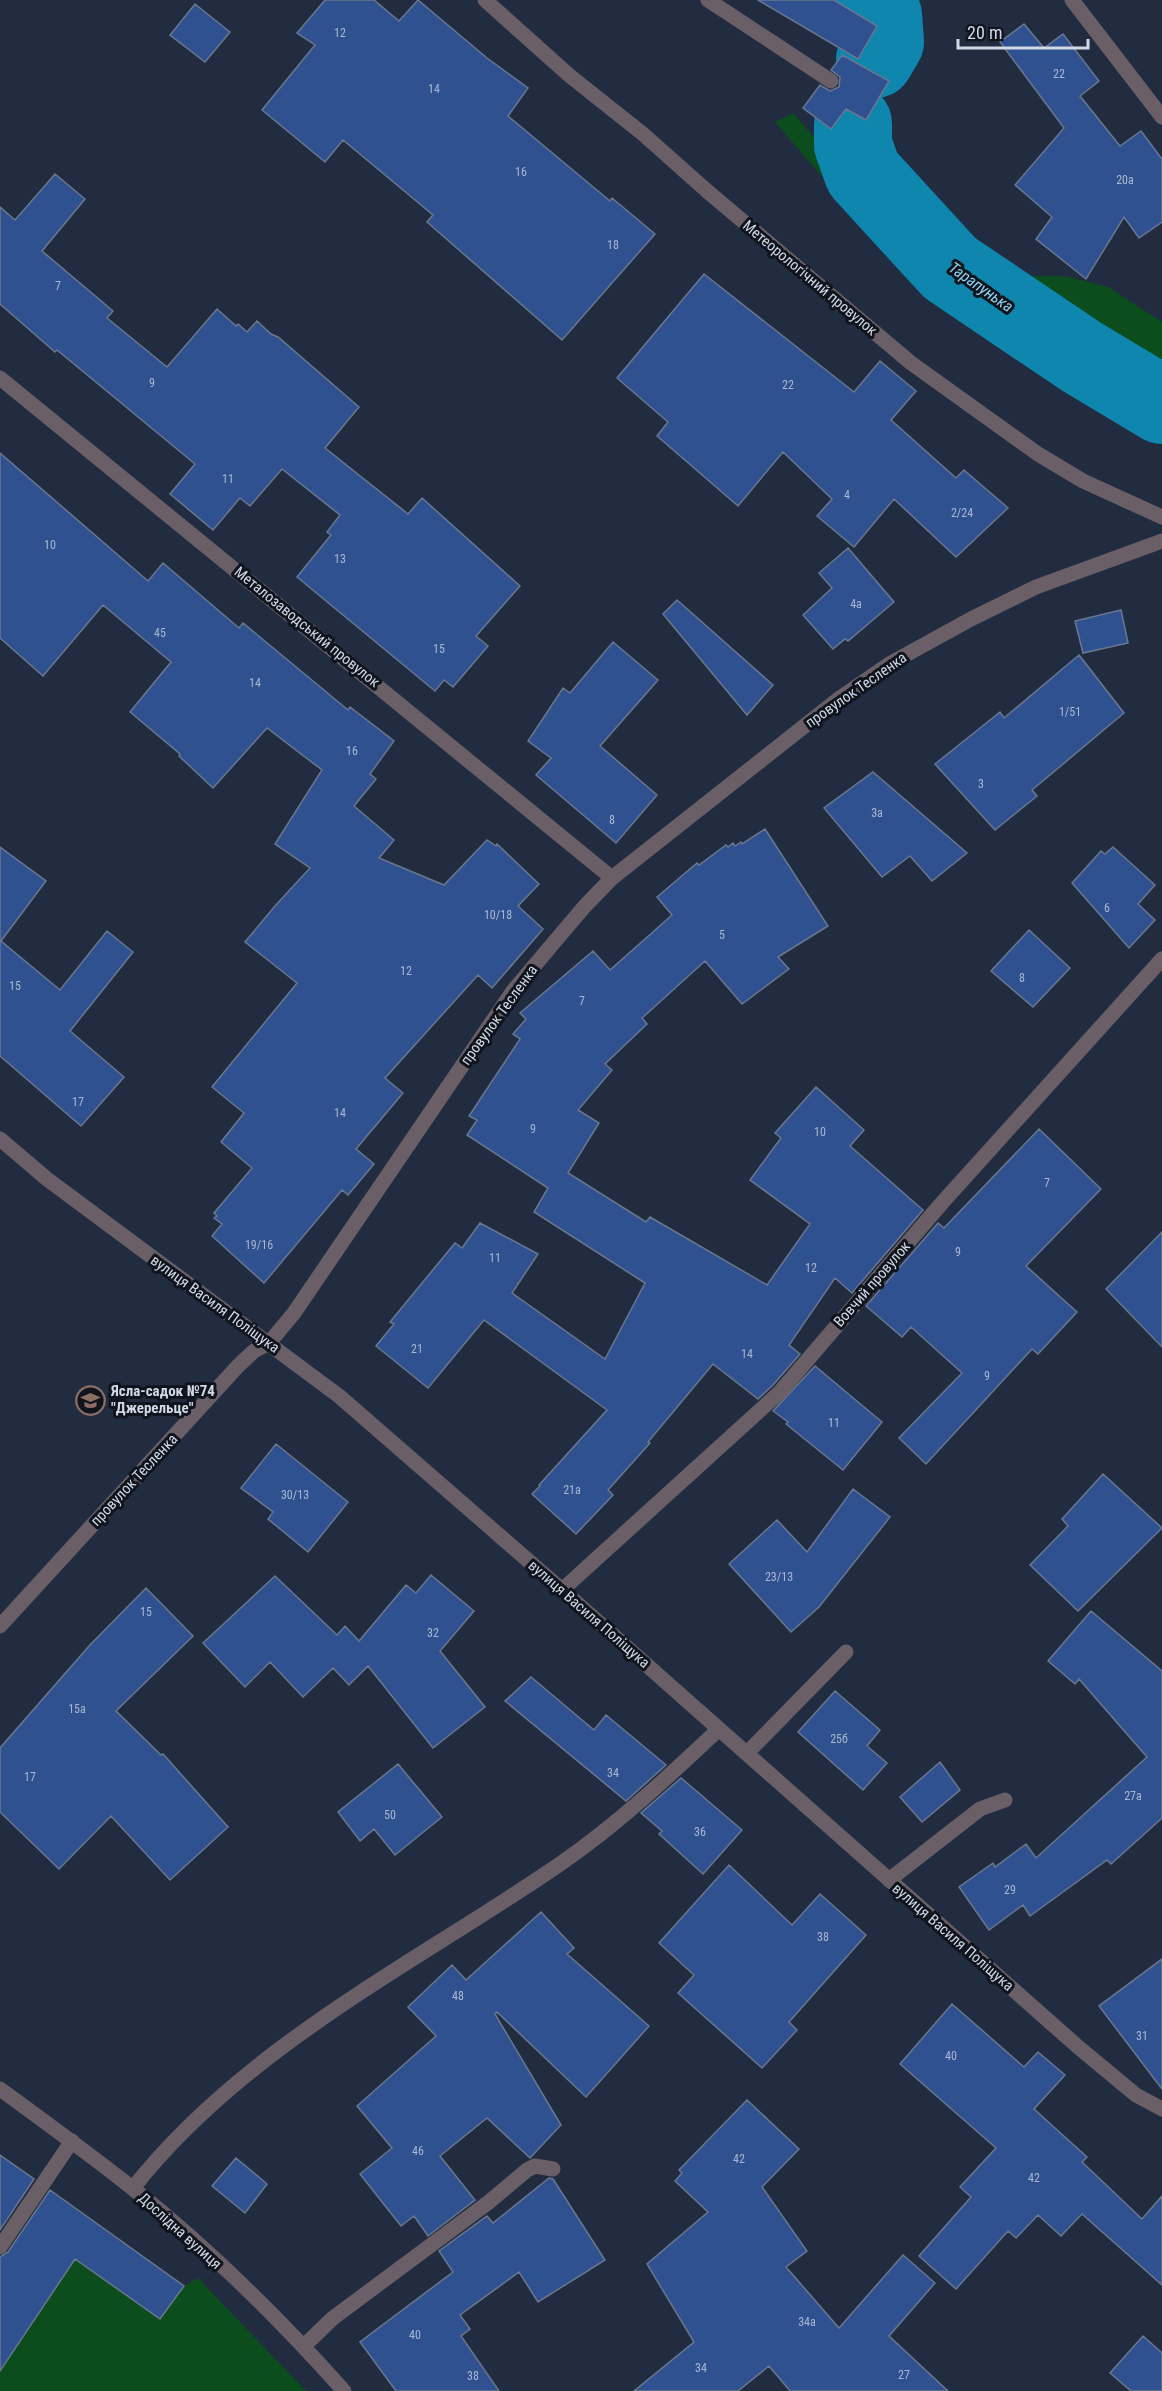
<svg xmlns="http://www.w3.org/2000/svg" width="1162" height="2391" viewBox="0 0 1162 2391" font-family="'Roboto Condensed',sans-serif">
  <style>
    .green { fill: #0c4d1d }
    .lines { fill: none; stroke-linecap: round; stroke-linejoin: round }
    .stream { stroke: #489fbe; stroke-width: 14 }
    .river { stroke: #0e86ad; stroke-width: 78 }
    .building { fill: #305190; stroke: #6a778f; stroke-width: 1.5 }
    .service { stroke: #6a5f67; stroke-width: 15 }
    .minor { stroke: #6a5f67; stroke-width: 15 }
    .labels { text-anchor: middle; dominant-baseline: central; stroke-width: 6; stroke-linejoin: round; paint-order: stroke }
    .number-label { font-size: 12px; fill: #a9b7d0 }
    .street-label { font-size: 15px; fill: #d1d9e6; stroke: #0f141d }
    .poi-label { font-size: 15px; font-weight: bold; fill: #d1d9e6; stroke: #0f141d; text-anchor: start }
    .water-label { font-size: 16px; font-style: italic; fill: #8cd3f3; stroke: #0f141d }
  </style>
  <rect width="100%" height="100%" fill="#212c40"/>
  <path class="green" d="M 853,0 L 891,0 L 891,8 L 873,15 Z
    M 793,113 L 830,156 L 872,163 L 966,256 L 1009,276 L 1064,276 L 1108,287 L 1162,322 L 1162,422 L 991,315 L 862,223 L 775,122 Z
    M 75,2259 L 159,2319 L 184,2286 L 198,2278 L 306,2391 L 0,2391 L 0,2371 Z"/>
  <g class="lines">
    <path class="stream" d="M 875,1 L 876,0"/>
    <path class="river" d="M 874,0 L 883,15 L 885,42 L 875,59
      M 853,123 L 853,145 L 863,173 L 950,268 L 1082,357 L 1162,405"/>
  </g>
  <path class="building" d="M 325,0 L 374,0 L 399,21 L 418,0 L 487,58 L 528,88 L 508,116 L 610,201 L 612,198 L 655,234 L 562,340 L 427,222 L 433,215 L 343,140 L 325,162 L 262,110 L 315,45 L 297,33 Z
    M 758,0 L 834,0 L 877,26 L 858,59 Z
    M 195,4 L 230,32 L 205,62 L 170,35 Z
    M 1024,24 L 1044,48 L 1063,34 L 1099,81 L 1080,96 L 1120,146 L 1141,131 L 1162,159 L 1162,222 L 1139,238 L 1124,217 L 1086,279 L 1036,239 L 1052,217 L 1015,185 L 1064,128 L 1000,42 Z
    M 842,55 L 889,81 L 866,120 L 846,109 L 831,129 L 803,108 L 820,85 L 830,91 L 839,87 L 840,77 L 831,70 Z
    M 55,174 L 85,199 L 42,251 L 113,311 L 107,318 L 167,367 L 217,309 L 236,326 L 238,324 L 247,332 L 257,321 L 271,334 L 278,337 L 359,407 L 325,448 L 408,514 L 422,498 L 520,586 L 476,636 L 488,646 L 453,687 L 444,680 L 435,691 L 297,577 L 331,535 L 327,532 L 340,515 L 282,469 L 250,506 L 240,498 L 213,530 L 170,494 L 195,464 L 57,350 L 55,352 L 0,304 L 0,207 L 15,220 Z
    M 704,274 L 854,392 L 880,361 L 916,391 L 891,420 L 956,478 L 964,470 L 1008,508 L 956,557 L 894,499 L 854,547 L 817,516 L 832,499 L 783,452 L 738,506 L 657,436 L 668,422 L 617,378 Z
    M 0,453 L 148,581 L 163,563 L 239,628 L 243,623 L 348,710 L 350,707 L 394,741 L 370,774 L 376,779 L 354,806 L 394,840 L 379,858 L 444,885 L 487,840 L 496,846 L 497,844 L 539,884 L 518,906 L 543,929 L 492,988 L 478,975 L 385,1078 L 403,1093 L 356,1149 L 374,1164 L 348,1195 L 342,1190 L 264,1283 L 212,1236 L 222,1224 L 214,1218 L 217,1216 L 214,1213 L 252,1168 L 221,1142 L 244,1113 L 212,1087 L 297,983 L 245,942 L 275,906 L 310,868 L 275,844 L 322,770 L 267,728 L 213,788 L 179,756 L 180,754 L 130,712 L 171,662 L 103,605 L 43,676 L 0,638 Z
    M 848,548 L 894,602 L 848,641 L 845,639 L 833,649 L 803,615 L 832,588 L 819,573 Z
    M 677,600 L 773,685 L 747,715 L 663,614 Z
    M 1121,610 L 1128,643 L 1083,653 L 1075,621 Z
    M 613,642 L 658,680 L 600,746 L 657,795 L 616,843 L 536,775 L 551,758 L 528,741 L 563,688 L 570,693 Z
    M 1079,655 L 1124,713 L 1032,790 L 1037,796 L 995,830 L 935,764 L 1000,712 L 1004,718 Z
    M 873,772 L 967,853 L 932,881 L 910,856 L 882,877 L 824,808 Z
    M 765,829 L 828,926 L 778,957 L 789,969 L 742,1004 L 705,961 L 642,1018 L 647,1024 L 605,1064 L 612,1070 L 578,1110 L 599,1123 L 568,1173 L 646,1222 L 650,1217 L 767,1285 L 810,1224 L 750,1180 L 781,1138 L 775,1133 L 816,1087 L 864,1130 L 850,1146 L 923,1210 L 852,1293 L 835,1278 L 789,1345 L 800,1354 L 773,1385 L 758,1399 L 713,1364 L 648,1442 L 650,1443 L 608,1490 L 613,1495 L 576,1534 L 532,1494 L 540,1486 L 539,1485 L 607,1410 L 484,1320 L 428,1388 L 376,1346 L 394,1324 L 390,1322 L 455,1243 L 462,1248 L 480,1223 L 538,1254 L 512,1293 L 605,1359 L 645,1283 L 534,1212 L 548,1188 L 467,1135 L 477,1120 L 469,1116 L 520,1039 L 513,1034 L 526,1019 L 520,1013 L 593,951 L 610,970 L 672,915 L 657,897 L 697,863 L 699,865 L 726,845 L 728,847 L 733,843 L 735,846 L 741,842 L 742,844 Z
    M 0,847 L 46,881 L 1,941 L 60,990 L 107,931 L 133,952 L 70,1031 L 124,1077 L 81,1126 L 0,1056 Z
    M 1113,847 L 1155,885 L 1138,904 L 1155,920 L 1129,948 L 1072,883 L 1101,851 L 1105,854 Z
    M 1029,930 L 1070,968 L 1033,1007 L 991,971 Z
    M 1039,1129 L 1101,1189 L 1026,1266 L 1077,1312 L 1038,1354 L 1032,1349 L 926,1464 L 899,1438 L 962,1373 L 911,1327 L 902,1337 L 866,1306 L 938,1223 L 944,1228 Z
    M 1162,1232 L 1162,1347 L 1106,1289 Z
    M 815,1366 L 882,1422 L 843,1470 L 786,1424 L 788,1422 L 773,1411 Z
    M 276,1444 L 348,1502 L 308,1552 L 268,1519 L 273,1512 L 241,1488 Z
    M 1103,1474 L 1162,1528 L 1078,1611 L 1030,1565 L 1068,1526 L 1062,1519 Z
    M 853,1489 L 890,1517 L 819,1607 L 791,1632 L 729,1564 L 777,1520 L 807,1552 Z
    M 431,1575 L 474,1611 L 440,1651 L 485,1707 L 433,1748 L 368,1666 L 349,1685 L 333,1668 L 303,1697 L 270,1662 L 245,1687 L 203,1643 L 275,1576 L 337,1635 L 345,1626 L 359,1641 L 406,1585 L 416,1593 Z
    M 146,1588 L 193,1636 L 116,1711 L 161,1755 L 163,1754 L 228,1827 L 170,1880 L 111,1816 L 59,1869 L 0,1812 L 0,1748 L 89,1646 Z
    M 1091,1611 L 1162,1671 L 1162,1818 L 1111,1864 L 1107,1860 L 1030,1916 L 1023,1905 L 989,1930 L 959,1887 L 993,1863 L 995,1867 L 1026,1844 L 1036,1858 L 1147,1757 L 1079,1679 L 1075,1684 L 1048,1661 Z
    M 531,1677 L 594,1730 L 606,1715 L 666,1765 L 626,1801 L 505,1701 Z
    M 835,1691 L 880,1730 L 867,1746 L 887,1763 L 863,1790 L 798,1732 Z
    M 940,1762 L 960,1790 L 922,1822 L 900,1797 Z
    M 398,1764 L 442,1817 L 395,1855 L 374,1829 L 360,1841 L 338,1812 Z
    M 681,1778 L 742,1830 L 703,1874 L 659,1834 L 662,1831 L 641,1813 Z
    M 729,1865 L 792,1925 L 820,1894 L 866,1935 L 789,2022 L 797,2030 L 762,2068 L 678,1993 L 694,1975 L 659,1943 Z
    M 541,1912 L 574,1948 L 567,1954 L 649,2026 L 586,2097 L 497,2012 L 495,2014 L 561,2125 L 530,2158 L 487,2118 L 440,2156 L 475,2200 L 428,2236 L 414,2216 L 401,2226 L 360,2174 L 392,2148 L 357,2106 L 436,2036 L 408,2007 L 452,1965 L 466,1980 Z
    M 1162,1959 L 1162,2089 L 1099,2006 Z
    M 952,2004 L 1024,2067 L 1038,2052 L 1065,2075 L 1034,2109 L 1087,2157 L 1082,2162 L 1142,2219 L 1162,2196 L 1162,2285 L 1082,2214 L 1061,2236 L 1038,2215 L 1016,2238 L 1008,2231 L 956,2289 L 919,2256 L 971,2197 L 960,2187 L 996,2148 L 900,2064 Z
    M 747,2100 L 799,2149 L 762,2187 L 807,2251 L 786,2267 L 839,2328 L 903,2255 L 935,2283 L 889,2336 L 948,2391 L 790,2391 L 769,2366 L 738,2391 L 634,2391 L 694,2342 L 647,2264 L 708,2212 L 675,2181 L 682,2173 L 679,2170 Z
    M 0,2155 L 34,2179 L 0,2230 Z
    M 236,2158 L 267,2184 L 245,2213 L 212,2186 Z
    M 549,2178 L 553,2179 L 605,2260 L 538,2302 L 519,2272 L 460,2315 L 470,2329 L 461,2336 L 499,2391 L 396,2391 L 360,2342 L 453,2272 L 439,2251 L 487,2216 L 493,2223 Z
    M 50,2190 L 184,2286 L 160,2319 L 75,2259 L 0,2371 L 0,2257 L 8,2252 Z
    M 1143,2336 L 1162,2353 L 1162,2391 L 1131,2391 L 1110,2373 Z"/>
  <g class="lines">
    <path class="service" d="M 708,0 L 831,81
      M 747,1753 L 846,1652
      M 889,1880 L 980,1809 L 1005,1800
      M 133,2188 C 244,2047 414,1964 560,1864 C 618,1824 668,1777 719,1729
      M 0,2247 L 72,2141
      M 304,2346 L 333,2318 L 489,2202 L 527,2170 L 535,2166 L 553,2169"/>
    <path class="minor" d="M 485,0 L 570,76 L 643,134 L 707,191 L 911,363 L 1038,454 L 1083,481 L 1162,517
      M 1072,0 L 1162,117
      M 0,378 L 612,878
      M 0,1139 L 47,1179 L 339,1396 L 562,1590 L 1077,2046 L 1136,2095 L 1162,2109
      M 562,1590 L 780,1392 L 941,1204 L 1162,959
      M 0,1626 L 238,1366 L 254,1351 L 269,1343 L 294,1313 L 513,991 L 584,907 L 612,878 L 840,698 L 891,663 L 971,619 L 1036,587 L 1162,541
      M 0,2089 C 44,2121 88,2153 131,2187 C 208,2248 279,2318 344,2391"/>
  </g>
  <defs>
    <symbol id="school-ring" viewBox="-11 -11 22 22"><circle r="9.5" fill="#0f141d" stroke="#8d6e63" stroke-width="1.5"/><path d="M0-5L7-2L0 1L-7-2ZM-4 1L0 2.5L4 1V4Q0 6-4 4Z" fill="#8d6e63"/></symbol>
  </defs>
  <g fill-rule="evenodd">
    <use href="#school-ring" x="74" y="1384" width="33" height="33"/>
  </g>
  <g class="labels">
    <g class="number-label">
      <text x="340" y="33">12</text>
      <text x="1059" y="74">22</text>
      <text x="434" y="89">14</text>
      <text x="521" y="172">16</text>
      <text x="1125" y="180">20а</text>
      <text x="613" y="245">18</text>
      <text x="58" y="286">7</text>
      <text x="152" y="383">9</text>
      <text x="788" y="385">22</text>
      <text x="228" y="479">11</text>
      <text x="847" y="495">4</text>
      <text x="962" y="513">2/24</text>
      <text x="50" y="545">10</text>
      <text x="340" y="559">13</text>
      <text x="856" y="604">4а</text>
      <text x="160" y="633">45</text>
      <text x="439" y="649">15</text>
      <text x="255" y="683">14</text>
      <text x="1070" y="712">1/51</text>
      <text x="352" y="751">16</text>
      <text x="981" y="784">3</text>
      <text x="877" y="813">3а</text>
      <text x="612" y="820">8</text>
      <text x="1107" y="908">6</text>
      <text x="498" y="915">10/18</text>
      <text x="722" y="935">5</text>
      <text x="406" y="971">12</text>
      <text x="1022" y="978">8</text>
      <text x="15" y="986">15</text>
      <text x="582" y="1001">7</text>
      <text x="78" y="1102">17</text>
      <text x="340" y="1113">14</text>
      <text x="533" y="1129">9</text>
      <text x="820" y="1132">10</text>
      <text x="1047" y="1183">7</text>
      <text x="259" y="1245">19/16</text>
      <text x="958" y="1252">9</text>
      <text x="495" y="1258">11</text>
      <text x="811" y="1268">12</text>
      <text x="417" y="1349">21</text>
      <text x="747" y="1354">14</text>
      <text x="987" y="1376">9</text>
      <text x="834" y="1423">11</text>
      <text x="572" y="1490">21а</text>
      <text x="295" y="1495">30/13</text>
      <text x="779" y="1577">23/13</text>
      <text x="146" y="1612">15</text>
      <text x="433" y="1633">32</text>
      <text x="77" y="1709">15а</text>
      <text x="839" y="1739">25б</text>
      <text x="613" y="1773">34</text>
      <text x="30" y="1777">17</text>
      <text x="1133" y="1796">27а</text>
      <text x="390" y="1815">50</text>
      <text x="700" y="1832">36</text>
      <text x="1010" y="1890">29</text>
      <text x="823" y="1937">38</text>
      <text x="458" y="1996">48</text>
      <text x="1142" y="2036">31</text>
      <text x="951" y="2056">40</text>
      <text x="418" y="2151">46</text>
      <text x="739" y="2159">42</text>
      <text x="1034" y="2178">42</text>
      <text x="807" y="2322">34а</text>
      <text x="415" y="2335">40</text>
      <text x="701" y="2368">34</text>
      <text x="904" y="2375">27</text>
      <text x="473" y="2376">38</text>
    </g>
    <g class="street-label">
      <text transform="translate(810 278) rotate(40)">Метеорологічний провулок</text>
      <text transform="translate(307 627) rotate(39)">Металозаводський провулок</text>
      <text transform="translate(856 690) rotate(-35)">провулок Тесленка</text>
      <text transform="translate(499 1015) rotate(-54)">провулок Тесленка</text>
      <text transform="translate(872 1284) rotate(-49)">Вовчий провулок</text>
      <text transform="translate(215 1304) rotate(36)">вулиця Василя Поліщука</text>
      <text transform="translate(134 1480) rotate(-47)">провулок Тесленка</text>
      <text transform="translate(589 1614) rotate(41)">вулиця Василя Поліщука</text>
      <text transform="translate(953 1937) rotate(41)">вулиця Василя Поліщука</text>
      <text transform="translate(180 2231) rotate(42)">Дослідна вулиця</text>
    </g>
    <g class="poi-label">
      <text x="111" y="1391">Ясла-садок №74<tspan x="111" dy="17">"Джерельце"</tspan></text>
    </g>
    <g class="water-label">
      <text transform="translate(981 287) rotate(35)">Тарапунька</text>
    </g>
  </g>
  <path d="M958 39v9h130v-9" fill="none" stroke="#d1d9e6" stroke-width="3"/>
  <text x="967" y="39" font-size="18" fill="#d1d9e6" stroke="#0f141d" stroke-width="4.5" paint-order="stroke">20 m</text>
</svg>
